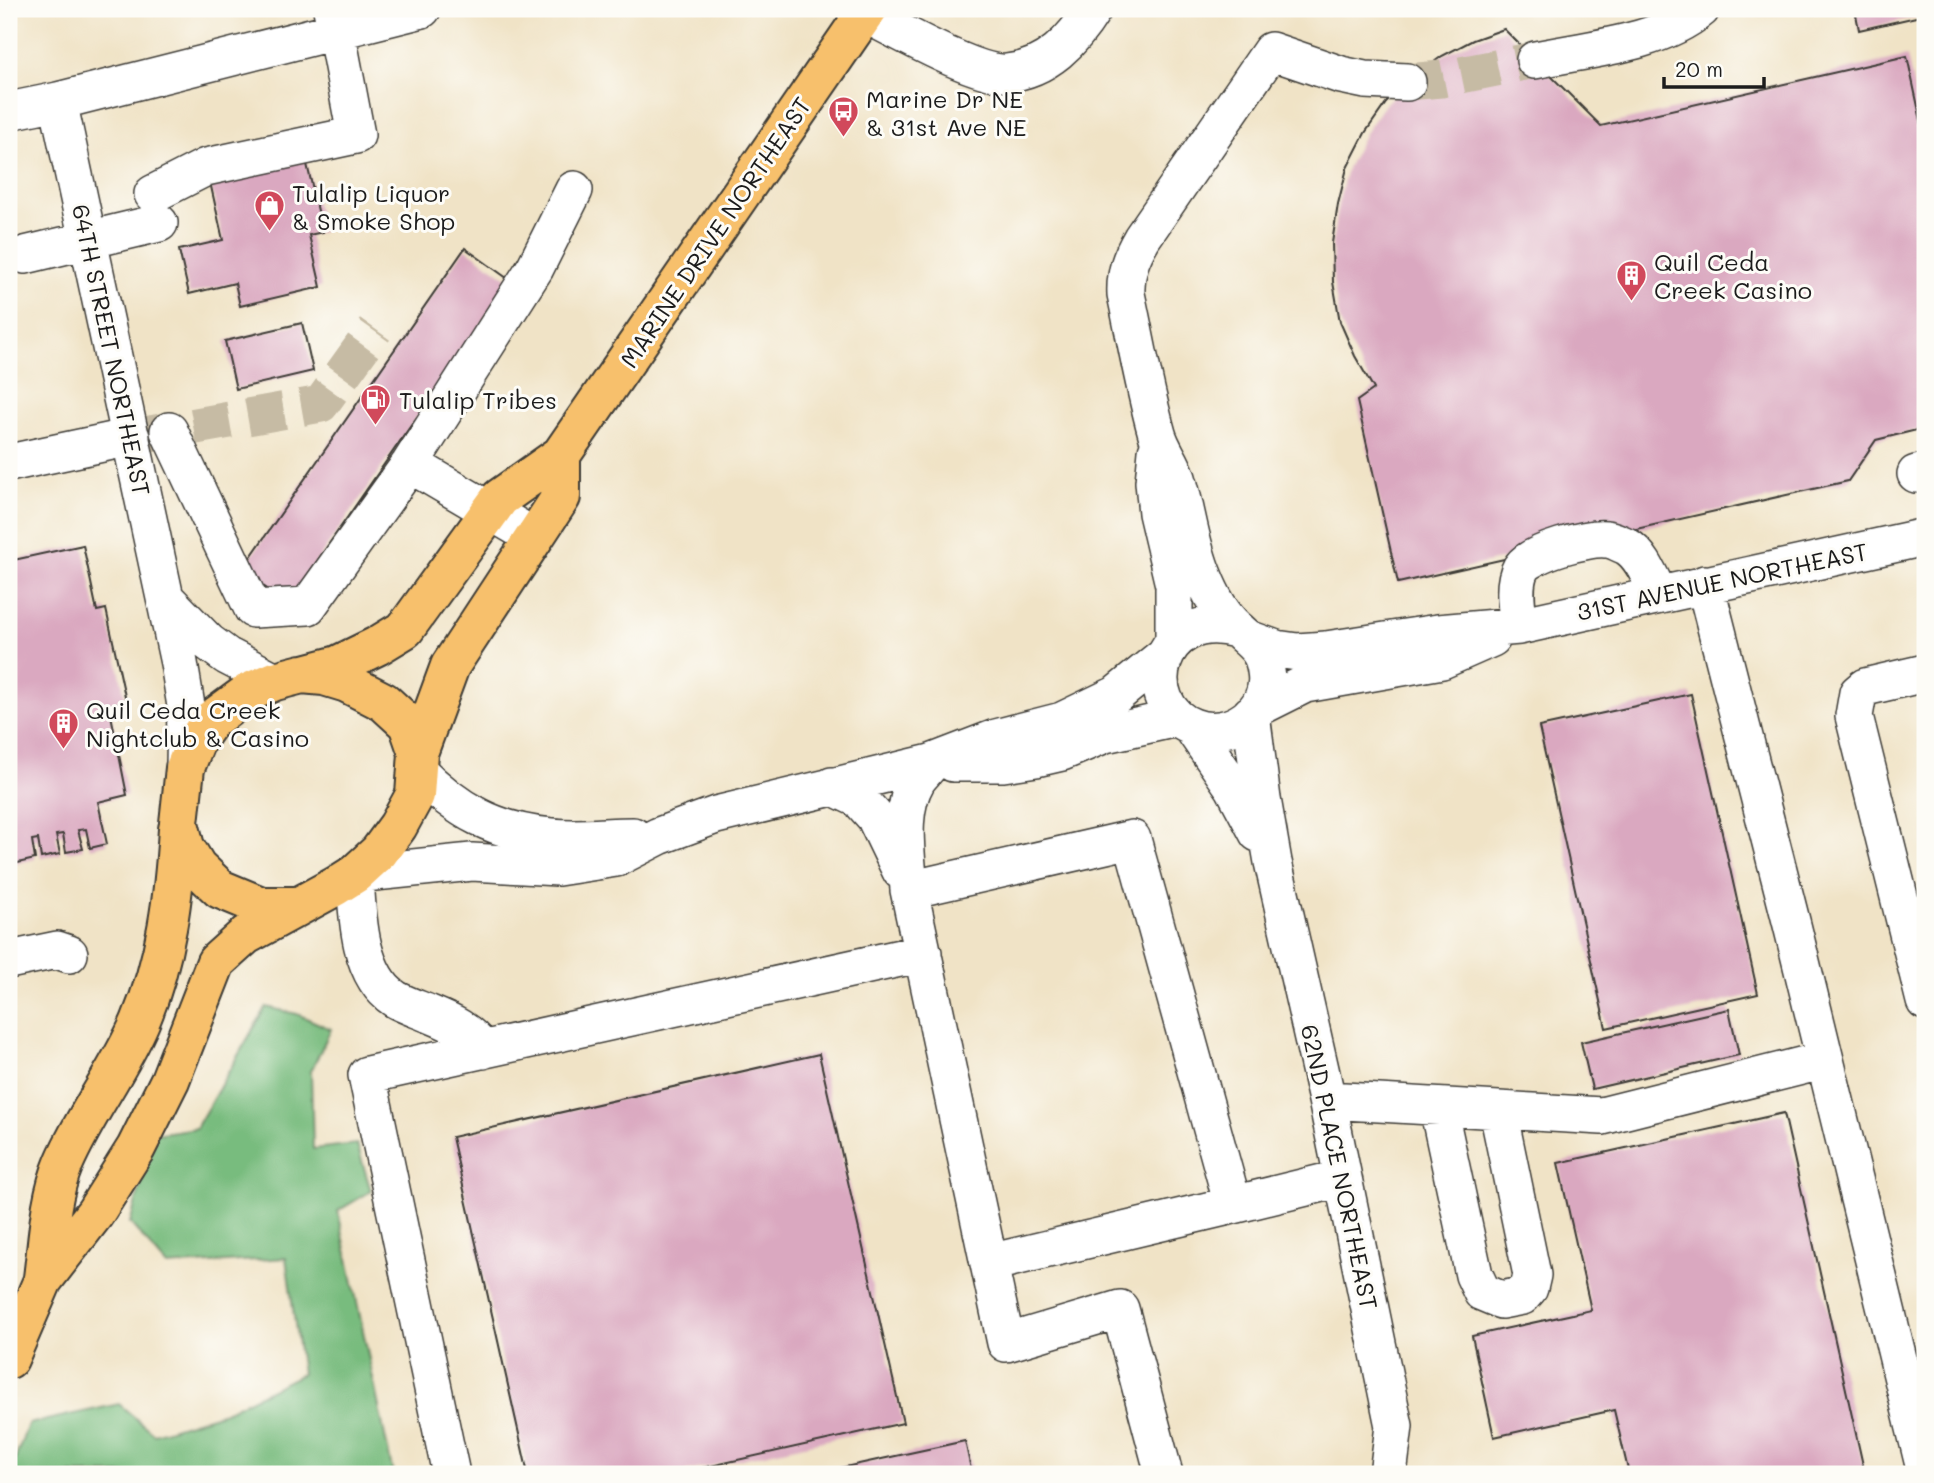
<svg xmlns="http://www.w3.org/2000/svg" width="1934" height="1483" viewBox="0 0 1934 1483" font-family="Mali,sans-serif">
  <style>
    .forest { fill: #78bc7e; stroke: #4a6c4d; stroke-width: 2 }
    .building { fill: #daa8c0 }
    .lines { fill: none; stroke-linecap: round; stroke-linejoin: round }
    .minor-tunnel { stroke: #c6bba4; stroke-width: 37; stroke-dasharray: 37 18; stroke-linecap: butt }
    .minor-casing { stroke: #3c3a36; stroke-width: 40 }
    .major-casing { stroke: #3c3a36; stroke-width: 42 }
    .minor { stroke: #fff; stroke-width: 37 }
    .major { stroke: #f7c06c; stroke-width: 38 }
    .labels { text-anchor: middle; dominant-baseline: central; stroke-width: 6; stroke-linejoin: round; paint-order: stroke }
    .poi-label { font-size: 24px; fill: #1c1c1c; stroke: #fdfcf7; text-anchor: start }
    .street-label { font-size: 24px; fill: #1c1c1c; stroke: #fdfcf7 }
  </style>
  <rect width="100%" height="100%" fill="#fdfcf7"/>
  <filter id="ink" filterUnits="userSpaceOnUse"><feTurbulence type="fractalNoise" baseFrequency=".0143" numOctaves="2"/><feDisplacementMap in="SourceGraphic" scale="14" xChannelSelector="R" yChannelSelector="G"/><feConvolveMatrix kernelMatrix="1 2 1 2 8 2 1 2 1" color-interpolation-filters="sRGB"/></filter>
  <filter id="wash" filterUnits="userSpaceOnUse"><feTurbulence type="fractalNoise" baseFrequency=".00686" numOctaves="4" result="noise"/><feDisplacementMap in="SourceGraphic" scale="28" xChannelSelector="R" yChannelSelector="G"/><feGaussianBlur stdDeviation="1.57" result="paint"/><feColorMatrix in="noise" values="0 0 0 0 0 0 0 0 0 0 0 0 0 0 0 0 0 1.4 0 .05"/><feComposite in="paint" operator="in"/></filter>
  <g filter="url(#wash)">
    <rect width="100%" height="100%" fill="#f0e3c6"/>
    <path class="forest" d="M 266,1007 L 297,1014 L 331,1029 L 311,1071 L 313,1149 L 357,1144 L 371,1191 L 338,1211 L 393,1474 L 10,1474 L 28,1424 L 119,1404 L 154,1434 L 225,1412 L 302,1374 L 286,1258 L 167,1266 L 130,1223 L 155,1134 L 196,1128 Z"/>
    <g id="blocks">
      <path class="building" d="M 1855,9 L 1925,9 L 1925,15 L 1859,30 Z
        M 1504,29 L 1601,126 L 1907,56 L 1925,139 L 1925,428 L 1876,440 L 1848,481 L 1398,583 L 1357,401 L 1374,389 L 1355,356 L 1340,322 L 1333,282 L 1332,243 L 1338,204 L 1347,168 L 1365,133 L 1386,103 L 1407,82 L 1442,56 L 1473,40 Z
        M 306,160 L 323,232 L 309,235 L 321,287 L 240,306 L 235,283 L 189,294 L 179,250 L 223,240 L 210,182 Z
        M 465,248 L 511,281 L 288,603 L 241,571 Z
        M 302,323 L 313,371 L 236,389 L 225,341 Z
        M 83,545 L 97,611 L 106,609 L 126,701 L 109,705 L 127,795 L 98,802 L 107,844 L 90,848 L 86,829 L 78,830 L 83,849 L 66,852 L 63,834 L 56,835 L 60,854 L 41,858 L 38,839 L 32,840 L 35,859 L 9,865 L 9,561 Z
        M 1691,694 L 1758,994 L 1606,1028 L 1539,727 Z
        M 1729,1009 L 1739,1055 L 1592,1089 L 1581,1042 Z
        M 819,1054 L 903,1423 L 675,1474 L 528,1474 L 452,1137 Z
        M 1784,1113 L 1865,1474 L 1629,1474 L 1614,1410 L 1494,1437 L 1472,1336 L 1591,1310 L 1558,1163 Z
        M 965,1441 L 972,1474 L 817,1474 L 817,1473 Z"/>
    </g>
  </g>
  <g filter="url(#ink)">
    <use href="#blocks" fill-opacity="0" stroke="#3c3a36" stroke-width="2"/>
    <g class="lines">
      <path class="minor-tunnel" d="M 1407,82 L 1441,79 L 1535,60
        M 139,436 L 321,404 L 375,329"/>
      <defs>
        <path id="minor" d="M 855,9 C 887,24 975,76 1007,73 C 1047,69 1073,41 1093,9
          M 1535,60 C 1588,49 1659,44 1701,9
          M 58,101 L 179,663 L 186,706 L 185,768
          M 9,111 L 58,101 L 422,9
          M 153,194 L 206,167 L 356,135 L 332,9
          M 25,255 L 159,223
          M 169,431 L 253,609 L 308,606 L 410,464 L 535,268 L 574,190
          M 1157,451 L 1154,482 L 1157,513 L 1174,585 L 1174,641
          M 9,463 L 131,437
          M 410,464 L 534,537
          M 1916,474 L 1925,472
          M 1705,584 L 1792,925 L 1925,1469
          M 166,599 L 208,642 L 227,656 L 275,681
          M 1519,626 C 1517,609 1512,584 1521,568 C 1531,552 1588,537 1606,539 C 1612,539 1621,544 1626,546 C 1642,555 1651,579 1659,595
          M 1236,629 C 1156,607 1135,705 1193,727 C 1229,741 1273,711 1266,671 C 1263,648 1252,644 1237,629 C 1222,616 1210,593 1203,575 C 1190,544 1187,510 1177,478 C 1172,462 1161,449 1157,434 C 1144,388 1136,340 1126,294 C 1125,272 1131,257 1142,238 L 1271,51 L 1341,75 L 1365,80 L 1407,82
          M 1251,640 L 1276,649 L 1297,652 L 1326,650 L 1438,633 L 1519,626 L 1925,537
          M 1925,673 L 1865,687 L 1858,693 L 1854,716 L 1925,1001
          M 1257,708 L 1305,684 L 1442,660 L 1492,638
          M 1251,714 L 1262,799 L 1273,862 L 1327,1100 L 1394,1426 L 1388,1474
          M 1192,727 L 1234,788 L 1258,833
          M 931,763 C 927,769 921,774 917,780 C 898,812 907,855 909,890 L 1006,1343 L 1120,1309 L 1164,1474
          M 953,763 L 1003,763 L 1036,758 L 1062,752 L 1105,734 L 1177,718
          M 417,770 C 456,810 495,832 552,837 C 579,840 607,836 633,836
          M 832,786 L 859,799 L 875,817 L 901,871
          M 909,890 L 1132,839 L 1233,1205 L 989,1263
          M 9,960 L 57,950 L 69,954
          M 483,1050 C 468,1030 452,1023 430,1014 C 418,1009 405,1005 395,999 C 358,975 357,913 355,874 L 472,862 L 558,867 L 616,858 L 659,836 L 716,815 L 931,763 L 996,738 L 1062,721 L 1116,695 L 1165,655
          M 1327,1100 L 1602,1116 L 1825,1060
          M 1438,1107 L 1474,1275 L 1482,1292 L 1501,1300 L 1522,1296 L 1529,1288 L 1532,1275 L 1498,1111
          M 1233,1205 L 1343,1178
          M 451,1474 L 367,1075 L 923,953"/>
        <path id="major" d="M 304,674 L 338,665 L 377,646 L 405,629 L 500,498 L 561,455 L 868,9
          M 418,753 L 450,666 L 561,497 L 561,455
          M 43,1278 C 48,1240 49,1199 64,1163 C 85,1114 119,1071 140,1022 C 166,960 174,895 178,829
          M 9,1359 L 43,1280 L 95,1213 L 136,1148 L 170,1080 L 216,962 L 246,935 L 336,886 L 355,874 L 379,852 L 398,826 L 415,795 L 418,753 L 408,724 L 384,702 L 347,683 L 324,676 L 302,674 L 275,681 L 249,692 L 211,720 L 195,743 L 185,768 L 179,823 L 185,847 L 197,867 L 220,889 L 261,906 L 297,906"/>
      </defs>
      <use href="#minor" class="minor-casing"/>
      <use href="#major" class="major-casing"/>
      <use href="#minor" class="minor"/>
      <use href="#major" class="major"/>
    </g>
  </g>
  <defs>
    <symbol id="bus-pin" viewBox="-11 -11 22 30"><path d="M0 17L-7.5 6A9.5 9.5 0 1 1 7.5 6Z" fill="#d1495b" stroke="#fdfcf7"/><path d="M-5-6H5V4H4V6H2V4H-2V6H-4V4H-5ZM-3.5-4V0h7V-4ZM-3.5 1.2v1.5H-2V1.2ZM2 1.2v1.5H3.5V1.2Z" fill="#fff"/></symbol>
    <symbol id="shop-pin" viewBox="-11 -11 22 30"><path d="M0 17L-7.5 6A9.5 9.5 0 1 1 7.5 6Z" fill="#d1495b" stroke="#fdfcf7"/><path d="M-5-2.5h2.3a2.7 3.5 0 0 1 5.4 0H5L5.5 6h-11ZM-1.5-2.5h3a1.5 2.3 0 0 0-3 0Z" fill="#fff"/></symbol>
    <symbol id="building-pin" viewBox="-11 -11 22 30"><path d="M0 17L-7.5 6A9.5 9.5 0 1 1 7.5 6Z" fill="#d1495b" stroke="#fdfcf7"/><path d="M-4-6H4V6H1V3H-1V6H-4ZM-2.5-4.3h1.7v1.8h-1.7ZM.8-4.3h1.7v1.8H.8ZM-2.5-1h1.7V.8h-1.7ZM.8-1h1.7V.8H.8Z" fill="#fff"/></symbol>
    <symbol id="fuel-pin" viewBox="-11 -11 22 30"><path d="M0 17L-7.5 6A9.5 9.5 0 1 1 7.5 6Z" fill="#d1495b" stroke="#fdfcf7"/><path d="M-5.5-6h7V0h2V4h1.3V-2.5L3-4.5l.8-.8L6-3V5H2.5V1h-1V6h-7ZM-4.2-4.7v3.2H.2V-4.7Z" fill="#fff"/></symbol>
  </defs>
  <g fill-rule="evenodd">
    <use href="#bus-pin" x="826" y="94" width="35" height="47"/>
    <use href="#shop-pin" x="252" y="188" width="35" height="47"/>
    <use href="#building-pin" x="1614" y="258" width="35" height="47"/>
    <use href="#fuel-pin" x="358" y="382" width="35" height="47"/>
    <use href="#building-pin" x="46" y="706" width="35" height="47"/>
  </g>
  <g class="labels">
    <g class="poi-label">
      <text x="866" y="98">Marine Dr NE<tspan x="866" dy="28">&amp; 31st Ave NE</tspan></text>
      <text x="292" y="192">Tulalip Liquor<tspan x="292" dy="28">&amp; Smoke Shop</tspan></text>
      <text x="1654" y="261">Quil Ceda<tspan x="1654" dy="28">Creek Casino</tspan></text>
      <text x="399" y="399">Tulalip Tribes</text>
      <text x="86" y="709">Quil Ceda Creek<tspan x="86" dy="28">Nightclub &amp; Casino</tspan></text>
    </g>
    <g class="street-label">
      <text transform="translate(715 232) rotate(-56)">MARINE DRIVE NORTHEAST</text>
      <text transform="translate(112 350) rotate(78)">64TH STREET NORTHEAST</text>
      <text transform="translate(1722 581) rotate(-12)">31ST AVENUE NORTHEAST</text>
      <text transform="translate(1340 1167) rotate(78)">62ND PLACE NORTHEAST</text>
    </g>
  </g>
  <rect width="1934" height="1483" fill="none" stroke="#fdfcf7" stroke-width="35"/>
  <path d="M1664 77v10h100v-10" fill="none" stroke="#1c1c1c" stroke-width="3.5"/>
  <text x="1675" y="77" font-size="21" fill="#1c1c1c" stroke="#fdfcf7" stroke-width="5" paint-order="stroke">20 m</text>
</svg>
